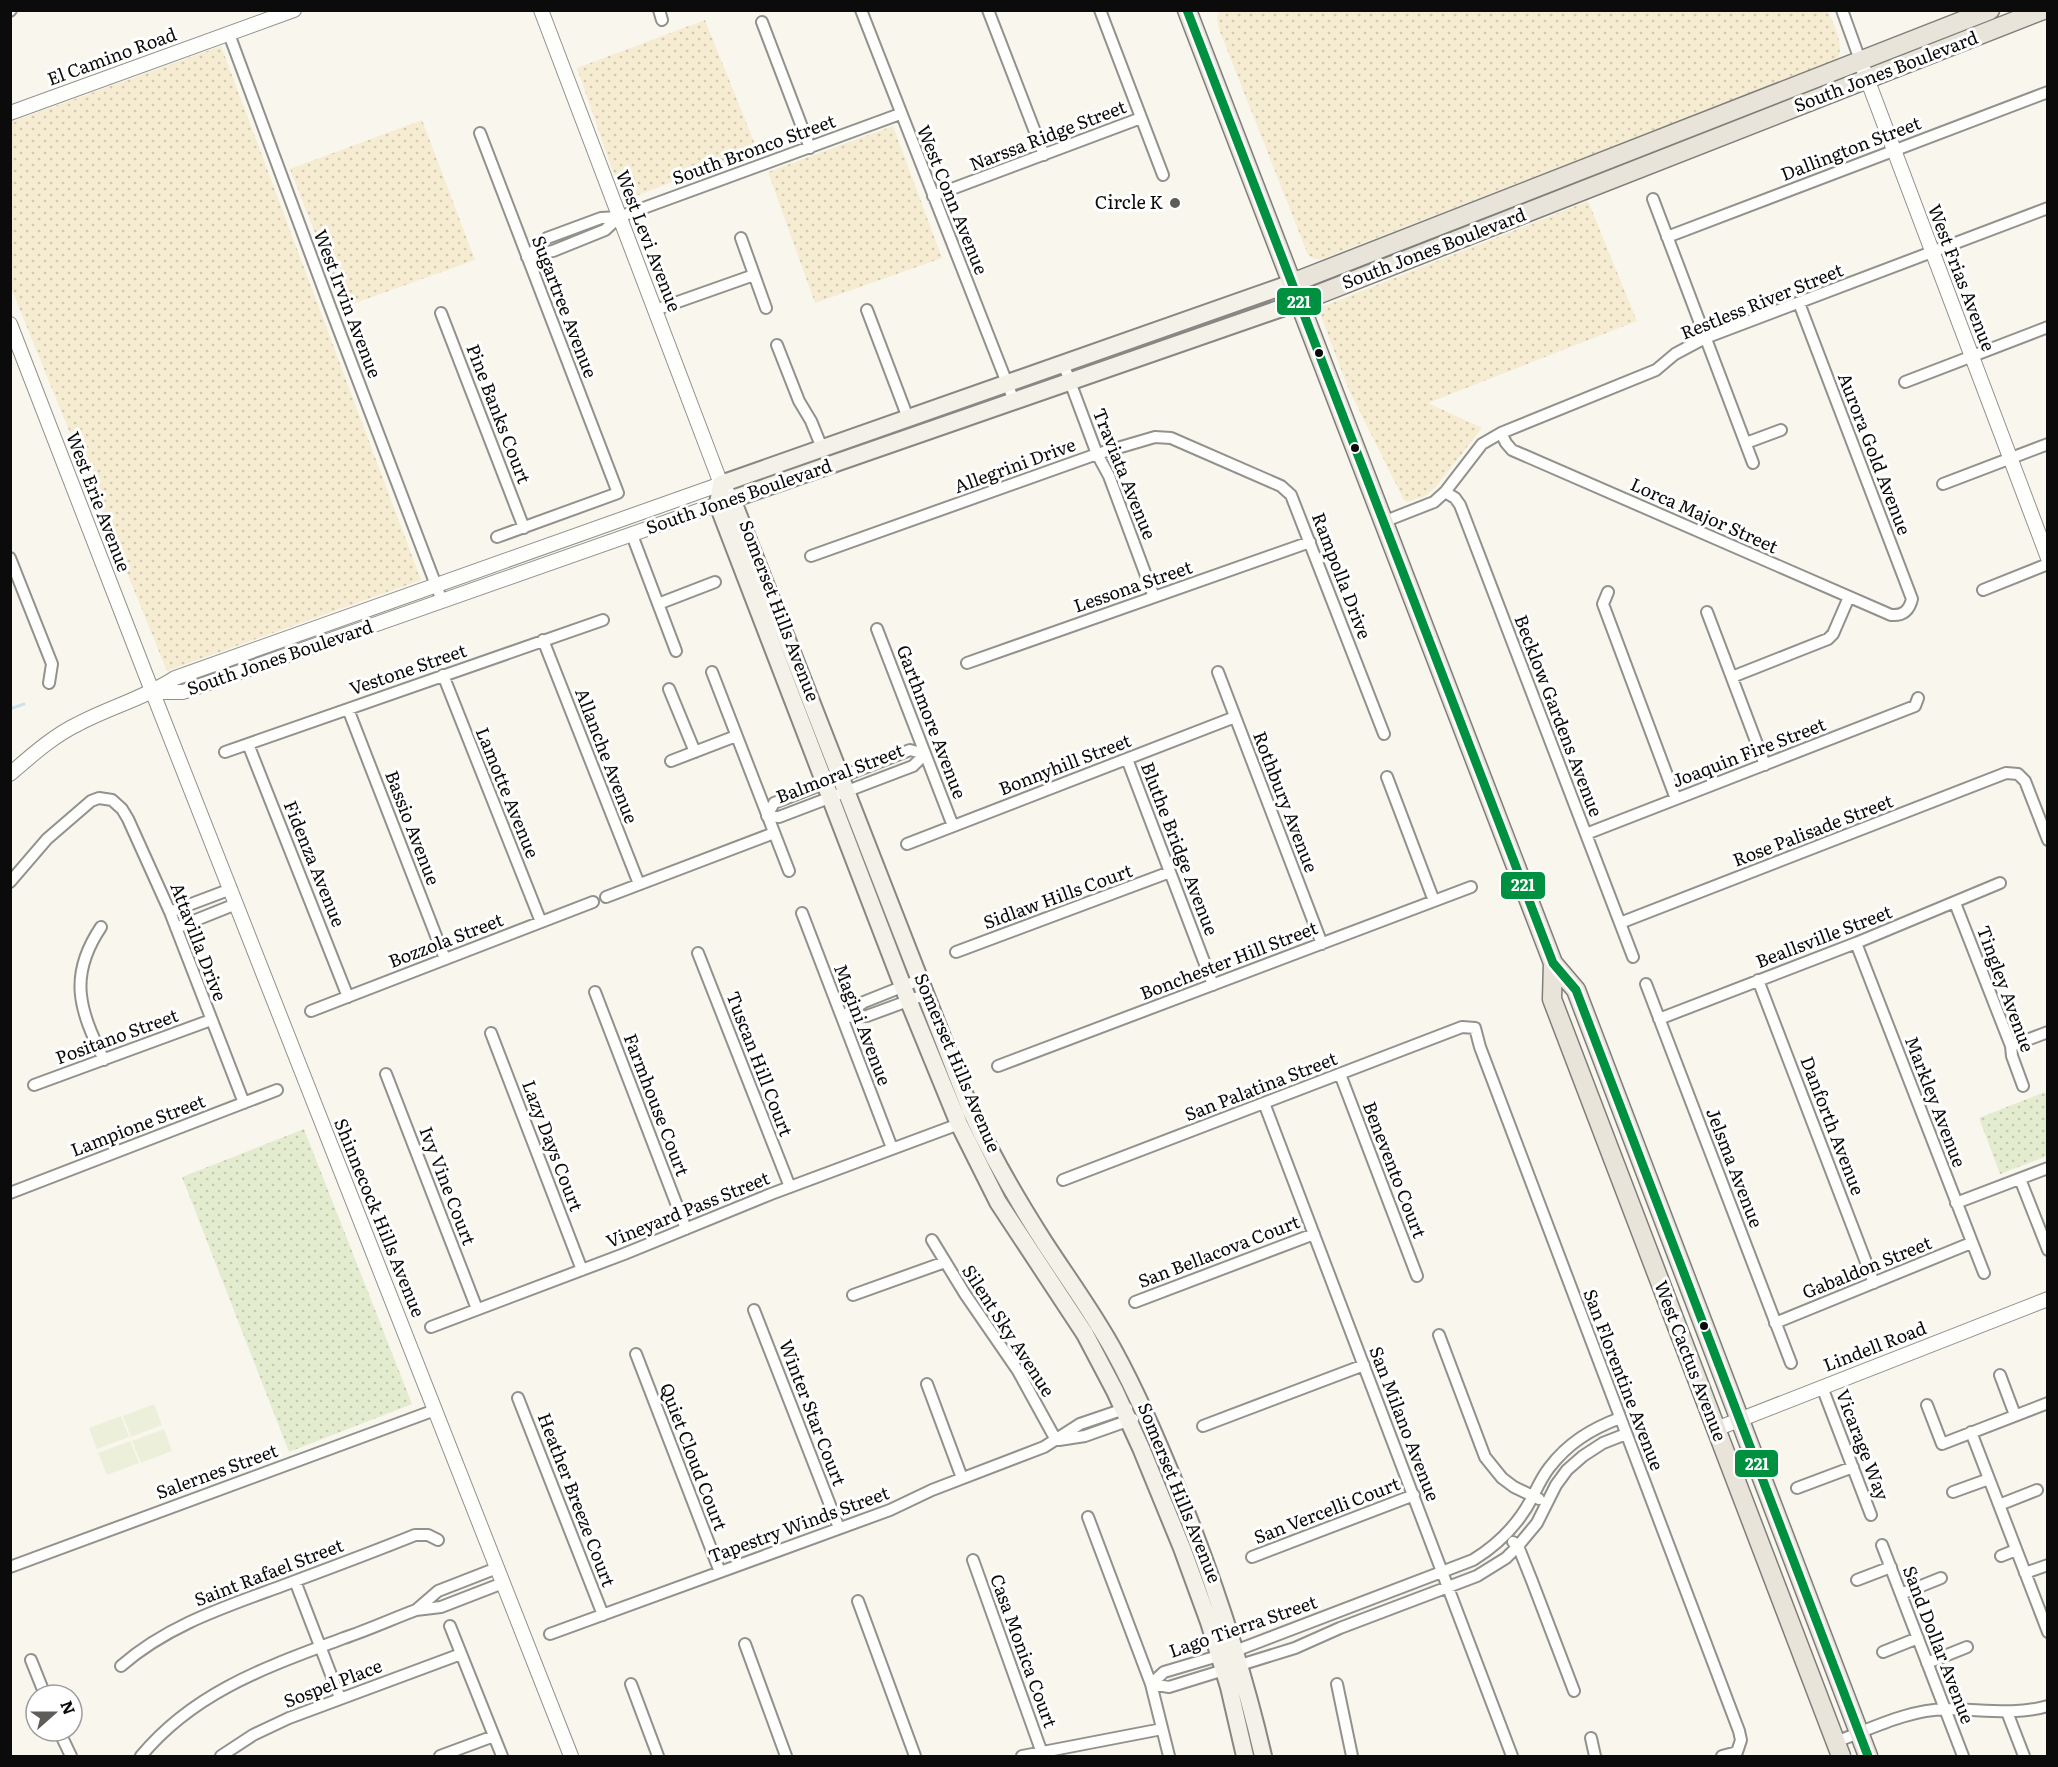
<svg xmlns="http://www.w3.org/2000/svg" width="2058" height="1767" font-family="Literata,serif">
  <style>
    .sand { fill: url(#sand-dots) }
    .park { fill: url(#park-dots) }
    .pitch { fill: #ecf0da }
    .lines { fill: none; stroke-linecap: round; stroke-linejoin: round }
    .stream { stroke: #c9e4ef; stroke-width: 3 }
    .minor-casing { stroke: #92918d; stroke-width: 14 }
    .tertiary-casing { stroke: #92918d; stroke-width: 16 }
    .secondary-casing { stroke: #898784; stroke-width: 20 }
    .primary-casing { stroke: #7f7e7a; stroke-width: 21 }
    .minor { stroke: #fefefc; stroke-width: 10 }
    .tertiary { stroke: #fefefc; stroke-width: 14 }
    .secondary { stroke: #f3f1e8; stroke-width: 16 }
    .primary { stroke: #e9e4d9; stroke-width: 18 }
    .bus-1-casing { stroke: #fff; stroke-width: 14 }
    .bus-1 { stroke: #009140; stroke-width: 9 }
    .poi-dot { fill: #5e5d5a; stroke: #fff; stroke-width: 2 }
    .bus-dot { fill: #0b0b0b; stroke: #fff; stroke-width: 2 }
    .labels { text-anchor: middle; stroke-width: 6; stroke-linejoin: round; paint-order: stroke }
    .street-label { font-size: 18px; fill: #0b0b0b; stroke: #fff }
    .poi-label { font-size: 18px; fill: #0b0b0b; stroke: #fff; text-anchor: end }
    .line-badge { stroke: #fff; stroke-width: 2 }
    .badge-label { font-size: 16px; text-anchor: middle; font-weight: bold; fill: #fff }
  </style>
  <defs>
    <pattern id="sand-dots" width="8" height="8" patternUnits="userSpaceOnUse" patternTransform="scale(1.5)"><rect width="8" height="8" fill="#f6ecd2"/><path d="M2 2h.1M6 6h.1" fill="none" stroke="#d2c9b3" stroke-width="1.8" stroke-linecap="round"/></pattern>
    <pattern id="park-dots" width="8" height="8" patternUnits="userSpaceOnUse" patternTransform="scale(1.5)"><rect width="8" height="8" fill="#e4ecd0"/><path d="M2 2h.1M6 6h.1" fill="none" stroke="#c2c9b1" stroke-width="1.8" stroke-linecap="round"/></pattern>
  </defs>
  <rect width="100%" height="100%" fill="#f9f6ee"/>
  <path class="sand" d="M1220,10L1828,11C1834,26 1844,42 1838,59L1322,259H1314L1308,255L1219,29L1217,17Z
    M705,20L757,149L623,201L577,68Z
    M221,46L421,580L167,671L11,288V122Z
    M422,120L475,260L344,307L290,169Z
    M893,126L942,258L815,303L768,172Z
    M1588,201L1637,321L1428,403L1482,428L1434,489L1425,496L1407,502L1404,500L1348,388L1321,316V309L1324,306Z"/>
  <path class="park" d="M2045,1092L2048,1098L2047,1156L2000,1174L1979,1118Z
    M304,1129L412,1404L289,1452L182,1177Z"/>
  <path class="pitch" d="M154,1404L162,1425L131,1437L123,1416Z
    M121,1416L129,1437L97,1449L89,1428Z
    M164,1429L172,1451L141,1463L132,1441Z
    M130,1441L139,1463L107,1475L98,1453Z"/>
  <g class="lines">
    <path class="stream" d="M10,709L24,704"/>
    <g class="minor-casing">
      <path id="minor" d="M659,10L662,20
        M861,10L1014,401
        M988,10L1044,155
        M1100,10L1163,175
        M1842,10L1860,60
        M10,11L11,10
        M762,22L810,148
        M229,34L329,304L442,601
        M480,133L618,493L497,537
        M933,196L1141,118
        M1653,199L1753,463
        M1667,237L2048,92
        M741,238L766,308
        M527,256L553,251L605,230L619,217
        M527,257L547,238L601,218L619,217L900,114
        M655,310L754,275
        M867,310L908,418
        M441,313L524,528
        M777,345L799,401L811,421L822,448
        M1063,363L1097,454L1109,476L1154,597
        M1905,382L2048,327
        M1501,433L1506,443L1512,450L1891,615C1903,616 1909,611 1912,599L1799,303
        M1746,443L1781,430
        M1943,484L2048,444
        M1445,492L1455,498L1460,505L1633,957
        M1383,522L1434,502L1445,492L1482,444L1501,433L1656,370L1675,354L1705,338L2048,208
        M632,535L676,651
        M811,556L1097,454L1155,437L1171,438L1281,486L1291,495L1384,734
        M10,558L52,664L49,683
        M1983,590L2048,564
        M1608,592L1603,604L1676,799
        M658,604L715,582
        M1707,612L1765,765
        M877,629L953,826
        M543,640L639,884
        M967,663L1310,542
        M712,672L789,871
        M1218,672L1322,944
        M443,675L541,922
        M1732,677L1828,639L1833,634L1849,597
        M669,689L695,752
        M348,709L445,959
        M248,744L348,997
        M910,750L925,754L913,766L779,817L767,816L774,803Z
        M225,752L603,620
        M1127,759L1213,985
        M671,761L736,736
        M1387,777L1434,901
        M1586,834L1915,706L1918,698
        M907,844L1235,717
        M10,882L47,839L91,801L99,798L112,800L122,809L128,819L170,912L244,1103
        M606,897L774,833
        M1955,903L2011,1046L2012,1056L2023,1086
        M170,912L231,889
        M802,913L892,1148
        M1620,923L2006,773L2018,774L2025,781L2048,840
        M101,927C68,976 79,1009 104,1060
        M176,928L236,904
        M1856,943L1984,1273
        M956,952L1170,872
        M698,953L790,1187
        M1758,980L1874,1283
        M1646,984L1791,1363
        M595,992L686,1229
        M311,1011L593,902
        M842,1017L867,1016L924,995
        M842,1017L864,1002L919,980
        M1659,1019L1856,943L2000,883
        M491,1033L582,1270
        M2011,1046L2048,1032
        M998,1066L1471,887
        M386,1074L477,1309
        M1340,1074L1417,1276
        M34,1085L211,1020
        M1264,1103L1512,1756
        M2020,1179L2048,1250
        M1063,1180L1462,1027L1475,1028L1480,1047L1739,1731L1741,1740L1737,1752L1722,1756
        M10,1193L277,1090
        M1956,1203L2048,1168
        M932,1240L965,1294L1018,1371L1056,1440
        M853,1295L945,1262
        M1135,1302L1314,1234
        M754,1310L839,1528
        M1775,1323L1971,1243
        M431,1327L624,1254L771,1194L959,1124
        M1439,1335L1485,1457L1502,1478L1514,1487L1539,1499
        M636,1354L720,1572
        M2000,1375L2015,1415
        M927,1384L962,1478
        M1822,1387L1871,1515
        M518,1398L603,1615
        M1927,1405L1942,1444L2048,1403
        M1203,1426L1364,1365
        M1971,1432L2048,1632
        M1059,1440L1085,1436L1133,1419
        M1797,1488L1853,1467
        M1953,1492L1989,1479
        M1999,1505L2037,1490
        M1088,1517L1151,1684L1169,1756
        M1513,1542L1518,1546L1532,1581L1574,1691
        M1882,1545L1963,1756
        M2001,1556L2016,1550
        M1252,1557L1414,1495
        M973,1560L1042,1753
        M10,1567L435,1410
        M2025,1573L2048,1565
        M1857,1580L1891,1567
        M295,1581L340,1698
        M1901,1594L1941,1578
        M858,1601L915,1756
        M416,1610L438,1591L497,1568
        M450,1626L502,1756
        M550,1634L890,1510L932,1490L1044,1447L1080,1424L1127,1408
        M745,1644L786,1756
        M1883,1652L1918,1638
        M31,1660L45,1695
        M1927,1663L1967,1647
        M121,1666C169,1624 228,1606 287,1584C330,1568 373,1552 415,1535H428L438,1540
        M631,1684L658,1756
        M1151,1684L1169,1687L1295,1648L1340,1628L1477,1576L1506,1558L1518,1546L1537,1523L1556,1485L1567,1470L1583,1456L1603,1443L1626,1434
        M1151,1684L1164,1672L1235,1651L1473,1560C1499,1544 1519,1524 1533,1496C1538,1486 1542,1477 1549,1468C1568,1443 1591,1429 1620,1418
        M1337,1684L1352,1756
        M2007,1712L2024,1756
        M59,1731L71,1756
        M1591,1738L1595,1756
        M1835,1742C1871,1729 1907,1710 1946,1709C1981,1709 2013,1716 2048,1706
        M141,1756C195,1691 267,1667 344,1638C368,1630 392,1619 416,1610L441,1607L503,1583
        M221,1756L253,1735L289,1718L461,1654
        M440,1756L494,1736
        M1022,1756L1162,1729"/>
    </g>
    <g class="tertiary-casing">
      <path id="tertiary" d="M1860,60L2048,558
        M10,113L294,10
        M10,324L147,678L571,1756
        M153,692H183L732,499L721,484L541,10
        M10,774C31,756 53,736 78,724C110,707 145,698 175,678L721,484
        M1716,1429L2048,1299"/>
    </g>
    <g class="secondary-casing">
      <path id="secondary" d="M1245,1756L1229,1687L1209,1622L1182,1548L1141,1448L1115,1391L1085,1334L998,1202L959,1124L907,997L718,505L721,484L1292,283
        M1263,1756C1242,1665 1212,1576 1177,1489C1158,1442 1139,1397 1115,1353C1094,1314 1068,1279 1044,1242C1017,1200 992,1157 971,1111L732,499L1299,302"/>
    </g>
    <g class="primary-casing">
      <path id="primary" d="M1187,10L1553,963L1576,990L1868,1756
        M1292,283L1990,10
        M1299,302L2043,10
        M1553,963L1552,999L1841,1756"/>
    </g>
    <use href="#minor" class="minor"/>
    <use href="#tertiary" class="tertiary"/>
    <use href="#secondary" class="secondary"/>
    <use href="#primary" class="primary"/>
    <g class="bus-1-casing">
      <path id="bus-1" d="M1187,10L1553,963L1576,990L1868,1756"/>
    </g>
    <use href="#bus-1" class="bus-1"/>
  </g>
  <circle class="poi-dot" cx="1175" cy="203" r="6"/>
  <g class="bus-dot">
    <circle cx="1319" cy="353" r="5"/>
    <circle cx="1355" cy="448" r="5"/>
    <circle cx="1704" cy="1326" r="5"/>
  </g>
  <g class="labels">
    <g class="street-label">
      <text transform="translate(112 57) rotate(-20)" y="6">El Camino Road</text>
      <text transform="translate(1886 72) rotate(-21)" y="6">South Jones Boulevard</text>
      <text transform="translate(1048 136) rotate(-21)" y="6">Narssa Ridge Street</text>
      <text transform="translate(1851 149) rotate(-21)" y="6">Dallington Street</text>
      <text transform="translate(754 150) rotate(-20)" y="6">South Bronco Street</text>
      <text transform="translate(952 200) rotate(68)" y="6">West Conn Avenue</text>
      <text transform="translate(648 241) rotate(69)" y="6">West Levi Avenue</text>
      <text transform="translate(1434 249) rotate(-21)" y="6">South Jones Boulevard</text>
      <text transform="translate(1961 278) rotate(69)" y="6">West Frias Avenue</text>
      <text transform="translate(1762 302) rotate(-22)" y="6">Restless River Street</text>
      <text transform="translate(347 304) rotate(69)" y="6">West Irvin Avenue</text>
      <text transform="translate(564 307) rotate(69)" y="6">Sugartree Avenue</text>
      <text transform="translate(498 414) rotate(69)" y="6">Pine Banks Court</text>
      <text transform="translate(1874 454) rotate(69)" y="6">Aurora Gold Avenue</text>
      <text transform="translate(1015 466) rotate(-20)" y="6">Allegrini Drive</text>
      <text transform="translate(1124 474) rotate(68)" y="6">Traviata Avenue</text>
      <text transform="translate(739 497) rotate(-19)" y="6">South Jones Boulevard</text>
      <text transform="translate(98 502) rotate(69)" y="6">West Erie Avenue</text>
      <text transform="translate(1704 516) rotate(24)" y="6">Lorca Major Street</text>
      <text transform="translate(1341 576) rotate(69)" y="6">Rampolla Drive</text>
      <text transform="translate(1133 587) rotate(-19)" y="6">Lessona Street</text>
      <text transform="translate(779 611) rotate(69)" y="6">Somerset Hills Avenue</text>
      <text transform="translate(280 658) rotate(-19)" y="6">South Jones Boulevard</text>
      <text transform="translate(408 670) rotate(-19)" y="6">Vestone Street</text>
      <text transform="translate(1558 716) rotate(69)" y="6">Becklow Gardens Avenue</text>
      <text transform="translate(931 722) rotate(69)" y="6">Garthmore Avenue</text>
      <text transform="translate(1749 753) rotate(-21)" y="6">Joaquin Fire Street</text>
      <text transform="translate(606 756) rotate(69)" y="6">Allanche Avenue</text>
      <text transform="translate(1065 765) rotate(-21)" y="6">Bonnyhill Street</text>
      <text transform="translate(840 774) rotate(-21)" y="6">Balmoral Street</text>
      <text transform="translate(507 793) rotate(68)" y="6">Lamotte Avenue</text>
      <text transform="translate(1285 802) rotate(69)" y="6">Rothbury Avenue</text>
      <text transform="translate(412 828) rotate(69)" y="6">Bassio Avenue</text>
      <text transform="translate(1813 831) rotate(-21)" y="6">Rose Palisade Street</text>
      <text transform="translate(1179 849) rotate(69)" y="6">Bluthe Bridge Avenue</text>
      <text transform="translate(314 864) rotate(68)" y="6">Fidenza Avenue</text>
      <text transform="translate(1058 897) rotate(-20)" y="6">Sidlaw Hills Court</text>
      <text transform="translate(1824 937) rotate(-21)" y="6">Beallsville Street</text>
      <text transform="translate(446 941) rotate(-21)" y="6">Bozzola Street</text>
      <text transform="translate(198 942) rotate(69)" y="6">Attavilla Drive</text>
      <text transform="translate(1229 961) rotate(-21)" y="6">Bonchester Hill Street</text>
      <text transform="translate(2005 989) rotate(70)" y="6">Tingley Avenue</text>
      <text transform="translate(862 1025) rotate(69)" y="6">Magini Avenue</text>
      <text transform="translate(117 1037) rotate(-20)" y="6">Positano Street</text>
      <text transform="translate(957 1063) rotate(67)" y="6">Somerset Hills Avenue</text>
      <text transform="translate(759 1064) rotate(69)" y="6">Tuscan Hill Court</text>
      <text transform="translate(1261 1087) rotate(-21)" y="6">San Palatina Street</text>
      <text transform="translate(1935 1102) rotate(69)" y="6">Markley Avenue</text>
      <text transform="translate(656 1105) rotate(69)" y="6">Farmhouse Court</text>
      <text transform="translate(138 1126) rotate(-21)" y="6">Lampione Street</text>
      <text transform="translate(1832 1126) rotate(69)" y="6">Danforth Avenue</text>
      <text transform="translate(552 1146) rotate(69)" y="6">Lazy Days Court</text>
      <text transform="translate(1734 1168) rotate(69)" y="6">Jelsma Avenue</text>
      <text transform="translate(1394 1170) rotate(69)" y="6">Benevento Court</text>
      <text transform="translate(447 1186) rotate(69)" y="6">Ivy Vine Court</text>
      <text transform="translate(688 1210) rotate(-22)" y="6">Vineyard Pass Street</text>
      <text transform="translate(379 1218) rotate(68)" y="6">Shinnecock Hills Avenue</text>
      <text transform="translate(1219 1252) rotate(-21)" y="6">San Bellacova Court</text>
      <text transform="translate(1867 1268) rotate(-22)" y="6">Gabaldon Street</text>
      <text transform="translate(1008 1331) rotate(57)" y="6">Silent Sky Avenue</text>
      <text transform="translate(1875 1347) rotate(-21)" y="6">Lindell Road</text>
      <text transform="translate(1690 1361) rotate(69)" y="6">West Cactus Avenue</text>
      <text transform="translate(1623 1380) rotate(69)" y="6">San Florentine Avenue</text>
      <text transform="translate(812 1413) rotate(69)" y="6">Winter Star Court</text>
      <text transform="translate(1404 1424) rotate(69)" y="6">San Milano Avenue</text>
      <text transform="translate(1862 1445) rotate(69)" y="6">Vicarage Way</text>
      <text transform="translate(693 1457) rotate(69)" y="6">Quiet Cloud Court</text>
      <text transform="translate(217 1472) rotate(-20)" y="6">Salernes Street</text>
      <text transform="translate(1179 1493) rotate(68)" y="6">Somerset Hills Avenue</text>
      <text transform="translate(576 1500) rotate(69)" y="6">Heather Breeze Court</text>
      <text transform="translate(1327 1511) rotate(-21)" y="6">San Vercelli Court</text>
      <text transform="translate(799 1525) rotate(-20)" y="6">Tapestry Winds Street</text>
      <text transform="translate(269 1573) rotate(-21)" y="6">Saint Rafael Street</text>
      <text transform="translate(1243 1627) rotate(-19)" y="6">Lago Tierra Street</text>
      <text transform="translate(1938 1645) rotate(69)" y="6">Sand Dollar Avenue</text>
      <text transform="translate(1023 1651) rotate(70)" y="6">Casa Monica Court</text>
      <text transform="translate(333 1684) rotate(-21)" y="6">Sospel Place</text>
    </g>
    <g class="poi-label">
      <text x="1163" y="209">Circle K</text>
    </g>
  </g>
  <g class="line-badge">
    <rect x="1276" y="287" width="46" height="29" rx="6" fill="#009140"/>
    <rect x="1500" y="871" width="46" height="29" rx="6" fill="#009140"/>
    <rect x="1734" y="1449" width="45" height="29" rx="6" fill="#009140"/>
  </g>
  <g class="badge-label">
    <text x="1299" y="308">221</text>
    <text x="1523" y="891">221</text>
    <text x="1757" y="1470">221</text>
  </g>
  <rect width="2058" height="1767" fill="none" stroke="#0b0b0b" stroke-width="24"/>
  <g transform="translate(54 1713) rotate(69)"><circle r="28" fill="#ffffff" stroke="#9d9d9d" stroke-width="1.5"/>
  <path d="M0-4.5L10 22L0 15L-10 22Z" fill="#5e5d5a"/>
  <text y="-9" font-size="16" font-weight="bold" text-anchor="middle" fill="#0b0b0b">N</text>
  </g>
</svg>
